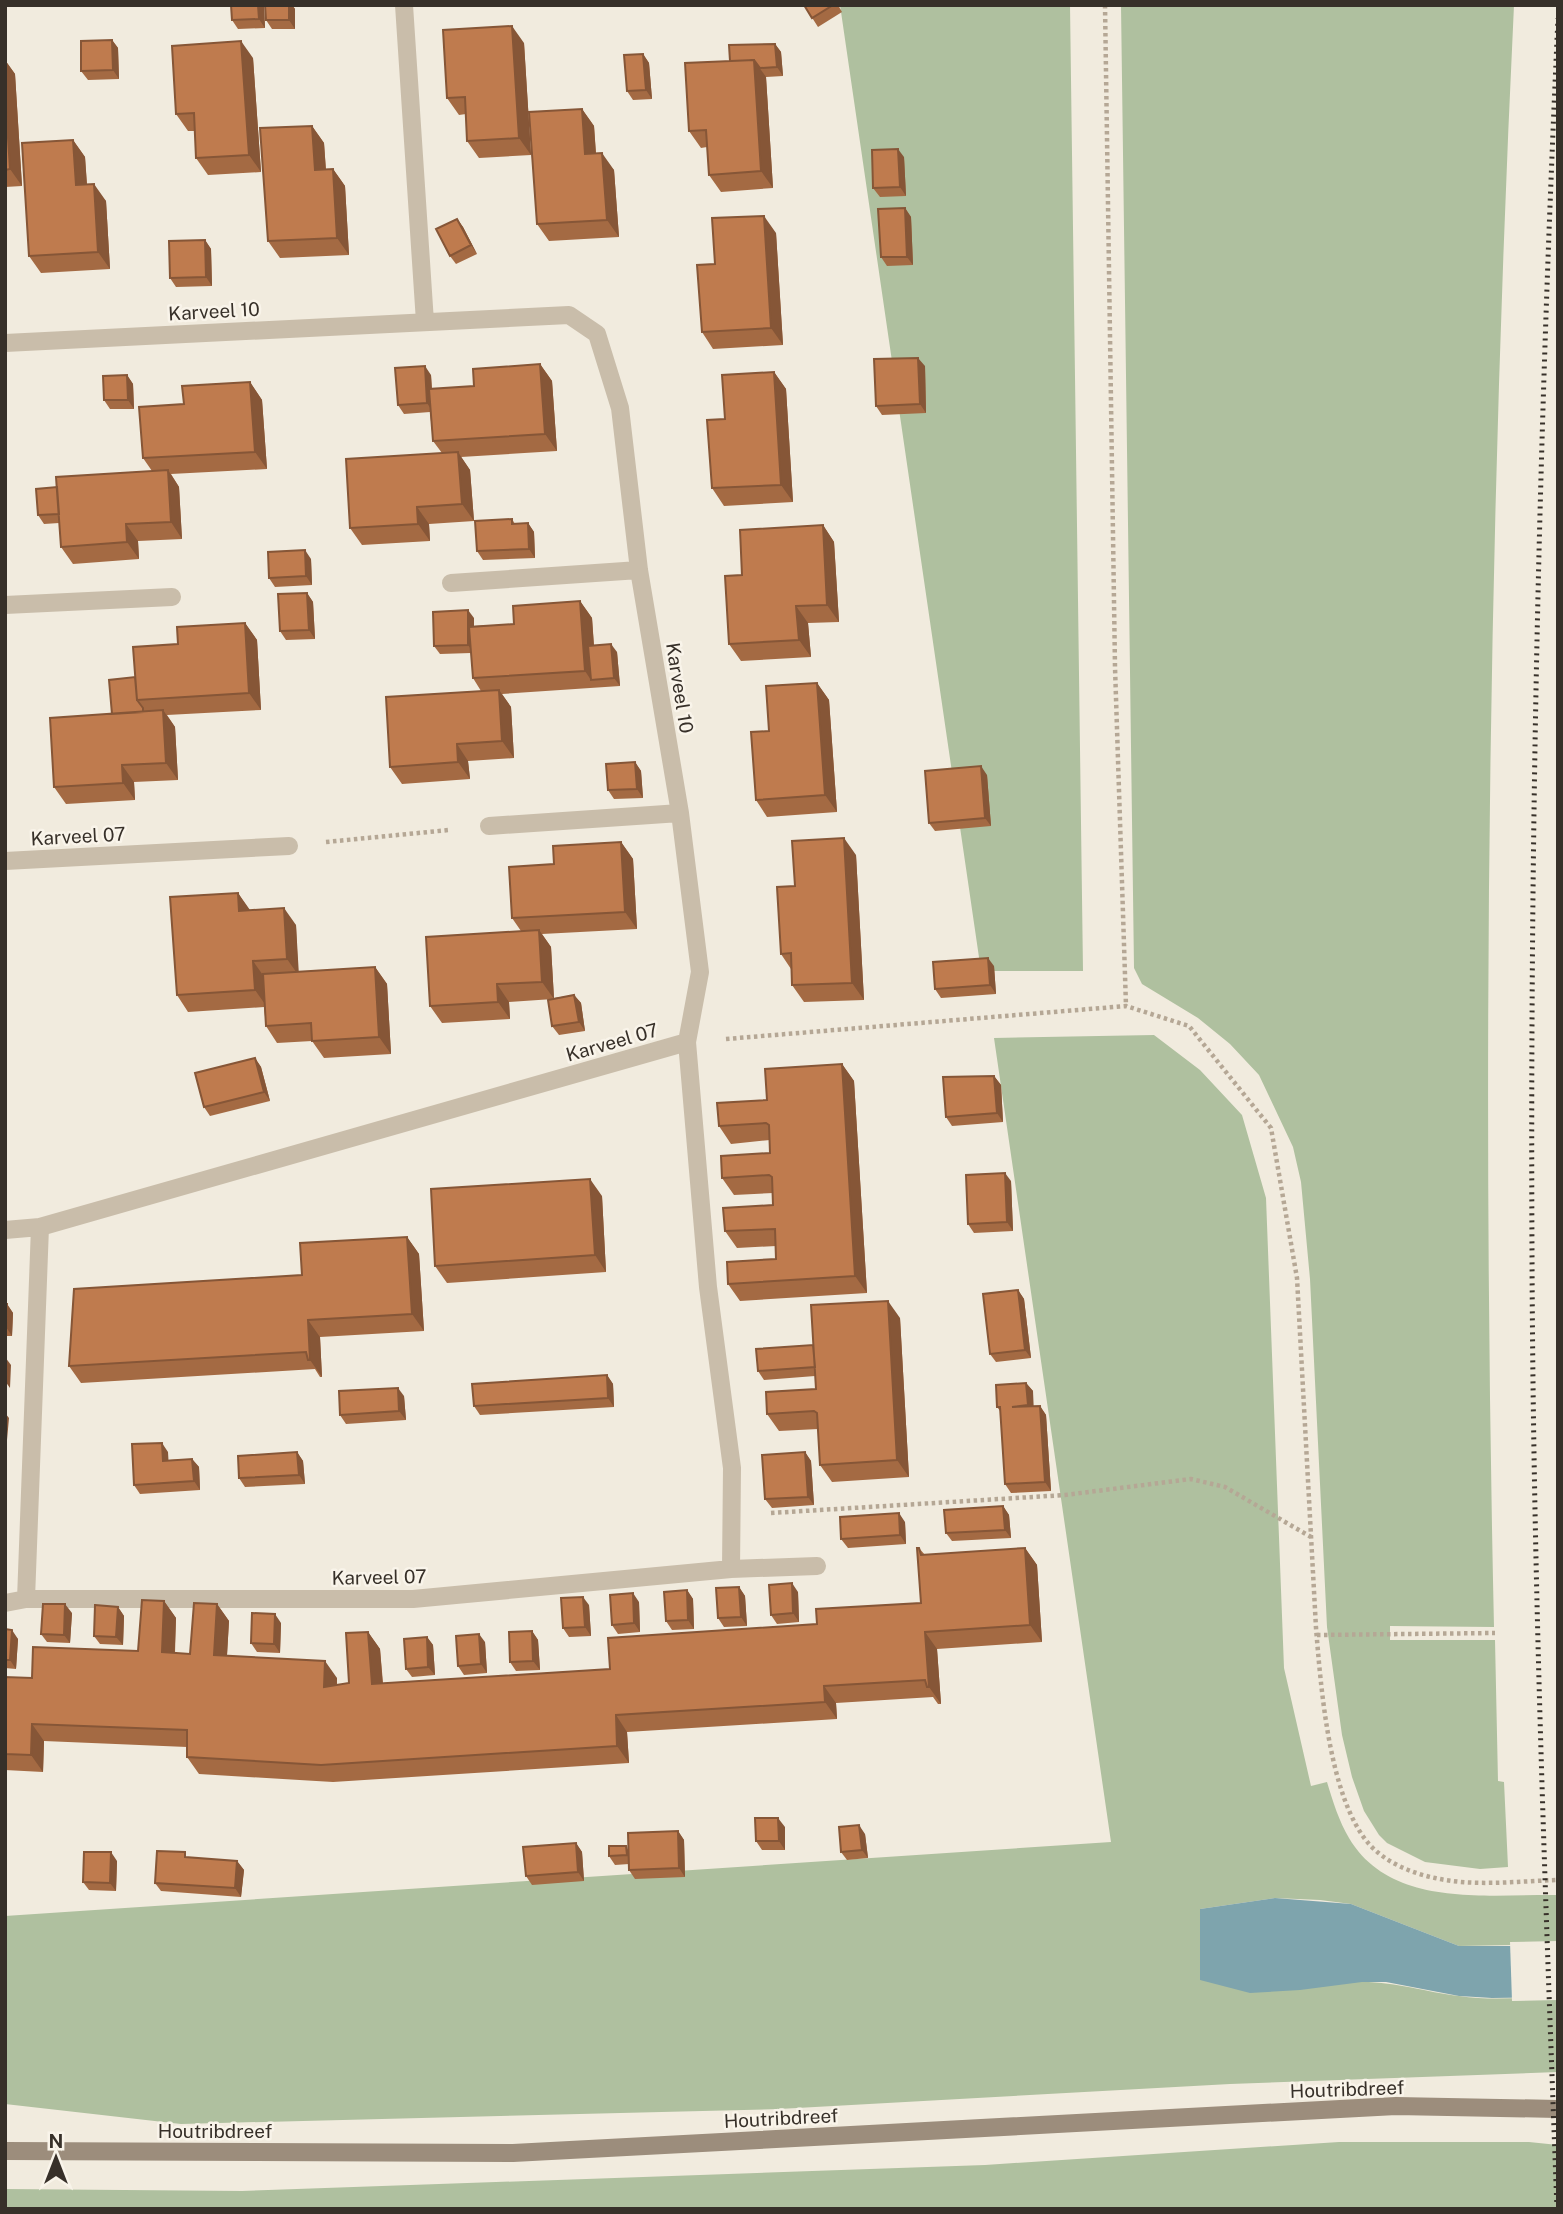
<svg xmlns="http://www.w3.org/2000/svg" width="1563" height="2214" font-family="'Public Sans',sans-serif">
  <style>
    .green { fill: #afc09f }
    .water { fill: #7ea4ad }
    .pier { fill: #f1ebde }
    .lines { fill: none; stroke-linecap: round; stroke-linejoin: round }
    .path { stroke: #b5a795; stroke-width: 4.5; stroke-dasharray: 3.5 3.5; stroke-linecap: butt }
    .street { stroke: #c9bdaa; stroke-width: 18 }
    .secondary { stroke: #9c8d7c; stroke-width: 18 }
    .rail { stroke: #373029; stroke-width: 5; stroke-dasharray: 2 5; stroke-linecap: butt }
    .wall { fill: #a46a43 }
    .shaded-wall { fill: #865637 }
    .building { fill: #bf7b4e; stroke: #865637; stroke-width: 2 }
    .labels { text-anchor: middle; stroke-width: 5; stroke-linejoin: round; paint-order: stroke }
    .street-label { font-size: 19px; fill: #373029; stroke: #f9f4ea }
  </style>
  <rect width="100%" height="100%" fill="#f1ebde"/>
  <path class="green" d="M840,5H1070L1083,971H981Z
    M1121,5H1514C1488,545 1482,1086 1494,1627L1390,1626V1640H1495L1498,1781L1504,1782L1508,1867L1480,1869L1425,1862L1387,1843L1379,1835L1364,1811L1352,1777L1342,1735L1327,1627L1310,1279L1301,1182L1293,1147L1259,1075L1230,1044L1198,1018L1142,984L1134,968Z
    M1154,1035L1200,1070L1242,1115L1266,1198L1284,1668L1311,1786L1327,1782C1333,1802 1339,1821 1349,1838C1391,1909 1488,1894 1558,1895V1944L1459,1946L1351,1904L1320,1900L1275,1898L1200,1909L1362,1982C1398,1982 1425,1992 1459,1996C1492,2001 1525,1997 1558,1997V2072L1230,2084L779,2109L181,2124L5,2104V1916L1111,1842L994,1038Z
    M1339,2142H1529L1558,2145V2209H5V2189L242,2191L985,2165Z"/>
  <path class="water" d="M1275,1898L1351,1904L1459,1946H1514L1558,1997L1492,1998L1459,1996L1386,1982H1362L1300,1990L1250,1993L1200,1980V1909Z"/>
  <path class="pier" d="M1558,1941V2000L1512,2001L1510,1942Z"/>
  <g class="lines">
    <path class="path" d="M1105,5L1115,667L1126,1006
      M326,842L449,830
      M726,1039L1126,1006L1189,1026L1271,1128L1297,1278L1316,1628C1321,1688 1329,1798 1369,1844C1385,1862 1411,1873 1435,1878C1474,1887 1518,1881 1558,1880
      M771,1513L1065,1495L1191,1479L1225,1487L1311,1537
      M1317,1635L1495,1633"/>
    <path class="street" d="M404,5L425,322
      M5,343L569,315L597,334L620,408L639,570L680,813L700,972L687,1042
      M451,583L639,570
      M5,605L172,597
      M489,826L680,813
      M5,861L289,846
      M5,1230L40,1227L687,1042L708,1287L732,1468L731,1569
      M26,1599L40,1227
      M5,1603L26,1599H413L731,1569L817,1566"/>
    <path class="secondary" d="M5,2151L513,2153L1396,2106L1558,2109"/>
    <path class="rail" d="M1557,2209C1545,1890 1533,1570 1532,1251C1530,840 1539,429 1558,18"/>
  </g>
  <path class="wall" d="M264,5L265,28L238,29L232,20Z
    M265,5H292L295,9V29H272L266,20Z
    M804,5H838L842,12L818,27Z
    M112,40L118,48L119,79L88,80L81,71Z
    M524,43L531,155L479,158L467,141L466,114L459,115L447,98Z
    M775,44L781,52L783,76L766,77L773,188L721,192L709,175L707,147L701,148L689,131L730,61Z
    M643,54L649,63L652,99L633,100L627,91Z
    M253,58L261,172L208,175L196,158L195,131H188L176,114Z
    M5,60L15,74L22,186L5,187Z
    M582,109L594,126L596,153L614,170L619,237L549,241L537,224Z
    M312,126L324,143L326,170L333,169L345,186L349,255L280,258L268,241Z
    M73,140L85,157L87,184L106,201L110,269L41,273L29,256Z
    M904,157L906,196L880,197L873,188Z
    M905,208L911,217L913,265L887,266L881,257Z
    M457,219L463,227L477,254L456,264L450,256Z
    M776,233L783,345L713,349L702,332L715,264Z
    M205,240L211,249L212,286L176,287L170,278Z
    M540,364L552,381L557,451L461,457L470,470L474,521L429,524L430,541L362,545L350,528L442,453L433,441L430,412L404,414L398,405L431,375L432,389L474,386Z
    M925,366L926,413L882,415L876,406Z
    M774,372L786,389L793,502L724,506L712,488Z
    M127,375L133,384L134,409H110L104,400Z
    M250,382L262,400L267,469L171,474L179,487L182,539L138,541L139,559L73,564L61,547L59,523L44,524L38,515L57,487L152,471L143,458L184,404Z
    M512,519L515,524L528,523L534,532L535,558L483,560L477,551Z
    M823,525L834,542L839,622L808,623L811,657L741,661L729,644L742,575Z
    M311,559L312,585L275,587L269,578Z
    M307,593L313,602L315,639L286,640L280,631Z
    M580,601L592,618L594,645L617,652L620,686L502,694L511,707L514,758L468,761L470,779L402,784L390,767L481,691L473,678L471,653L440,654L434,646L474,618V626L514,624Z
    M245,623L257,640L261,710L167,715L175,727L178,780L134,782L135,800L66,804L54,787L112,714L135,677L178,644Z
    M817,683L829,700L837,812L767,817L756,800L769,731Z
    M635,762L641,771L643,798L614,799L608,790Z
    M987,775L991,826L935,831L929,823Z
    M621,842L633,859L637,929L542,934L551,947L554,998L574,995L581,1003L585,1031L559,1035L552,1026L553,999L509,1002L510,1019L442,1023L430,1006L521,931L512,918L554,864Z
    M856,855L864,1000L804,1002L792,985L791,969L781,954L795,886Z
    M238,893L249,910L296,925L298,972L375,967L387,984L391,1054L324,1058L312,1041L277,1043L266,1026L264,1007L188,1012L177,995Z
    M994,966L996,994L941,998L935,989Z
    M255,1058L261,1067L270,1101L210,1116L204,1107Z
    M842,1064L854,1081L867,1293L740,1301L728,1284L776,1259V1246L737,1248L725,1231L773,1205V1193L734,1195L722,1178L770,1153V1140L731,1144L719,1126L767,1100Z
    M994,1076L1001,1085L1003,1122L952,1126L946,1117Z
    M1011,1181L1013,1231L974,1233L968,1224Z
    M602,1196L606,1272L447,1283L435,1266Z
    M407,1237L419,1254L424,1331L320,1337L322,1377H320L315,1369L81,1383L69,1366L302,1275Z
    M1018,1290L1024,1299L1031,1358L996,1362L990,1354Z
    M5,1304H7L13,1313L12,1336H5Z
    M900,1318L909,1477L832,1482L820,1465L818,1429L779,1431L767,1414L816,1389L815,1376L764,1380L758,1371L813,1345Z
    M607,1375L613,1384L614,1407L480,1415L474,1406Z
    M1026,1383L1033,1391V1406H1040L1046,1415L1051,1491L1011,1493L1005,1484L1001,1412L997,1407Z
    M404,1396L406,1420L346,1424L340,1415Z
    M168,1452V1460L192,1459L199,1467L200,1490L140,1494L134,1485Z
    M297,1452L303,1461L305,1484L245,1487L239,1478Z
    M805,1452L811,1461L814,1505L772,1508L765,1499Z
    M1003,1506L1009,1515L1011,1538L952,1541L946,1533Z
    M905,1522L906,1544L848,1548L841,1539Z
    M919,1548L925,1555L1025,1548L1037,1565L1042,1642L937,1649L941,1704H938L933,1697L836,1703L837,1719L627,1732L629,1763L333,1782L199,1774L187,1757V1747L44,1741L43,1772L5,1770V1677L32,1678L138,1651L164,1601L176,1618L175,1653L190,1654L217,1604L229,1621L227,1655L337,1678V1685L349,1683L368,1632L380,1649L383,1683L610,1669L921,1603Z
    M739,1587L745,1596L747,1626L724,1627L718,1618Z
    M687,1590L693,1599L694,1629L672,1630L666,1621Z
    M798,1592L799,1622L777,1624L771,1615Z
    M639,1602L640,1632L618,1634L612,1625Z
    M589,1605L591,1636L569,1637L563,1628Z
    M118,1607L124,1616L123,1645L100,1644L94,1636Z
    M72,1613L70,1643L47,1642L41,1634Z
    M281,1623L280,1653L257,1652L251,1643Z
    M5,1629L18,1639L16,1669L5,1668Z
    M532,1631L538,1640L540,1670L516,1671L510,1662Z
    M427,1637L433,1645L435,1675L412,1677L406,1669Z
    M485,1642L487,1673L464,1675L458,1666Z
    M785,1827V1850H762L756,1841Z
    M678,1831L684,1840L685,1877L635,1879L629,1870V1864L615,1865L609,1856Z
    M865,1834L868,1858L847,1860L841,1852Z
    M576,1843L582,1852L584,1881L532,1885L526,1876Z
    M117,1861L116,1891L89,1890L83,1882Z
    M237,1861L244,1870L241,1897L161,1891L155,1883Z"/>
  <path class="shaded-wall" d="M258,5H264L265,28L259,19Z
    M289,5H292L295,9V29L289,20Z
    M512,26L524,43L531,155L519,138Z
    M112,40L118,48L119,79L113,70Z
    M241,41L253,58L261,172L249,155Z
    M775,44L781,52L783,76L777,67Z
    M643,54L649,63L652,99L646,90Z
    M5,60L15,74L22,186L10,169L5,91Z
    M754,60L766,77L773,188L761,171Z
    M582,109L594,126L597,171L585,154Z
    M312,126L324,143L327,187L315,170Z
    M73,140L85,157L88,202L76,185Z
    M898,149L904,157L906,196L900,187Z
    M602,153L614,170L619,237L607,220Z
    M333,169L345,186L349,255L337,238Z
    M94,184L106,201L110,269L98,252Z
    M905,208L911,217L913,265L907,257Z
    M764,216L776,233L783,345L771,328Z
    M457,219L463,227L477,254L471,245Z
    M205,240L211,249L212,286L206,277Z
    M918,358L925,366L926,413L920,404Z
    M540,364L552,381L557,451L545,434Z
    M425,366L431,375L433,412L427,403Z
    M774,372L786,389L793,502L781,485Z
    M127,375L133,384L134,409L128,400Z
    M250,382L262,400L267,469L255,452Z
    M458,452L470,470L474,521L462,504Z
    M168,470L179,487L182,539L171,522Z
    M417,507L429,524L430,541L418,524Z
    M528,523L534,532L535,558L529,549Z
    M126,524L138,541L139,559L127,542Z
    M823,525L834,542L839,622L827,605Z
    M305,550L311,559L312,585L306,576Z
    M307,593L313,602L315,639L309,630Z
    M580,601L592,618L596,679L591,680L585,671Z
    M796,606L808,623L811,657L799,640Z
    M468,610L474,618V653L468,645Z
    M245,623L257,640L261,710L249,693Z
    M611,644L617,652L620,686L614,678Z
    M817,683L829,700L837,812L825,795Z
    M499,690L511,707L514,758L502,741Z
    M163,710L175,727L178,780L166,763Z
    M457,744L468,761L470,779L458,762Z
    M635,762L641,771L643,798L637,789Z
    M122,765L134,782L135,800L123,783Z
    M981,766L987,775L991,826L985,818Z
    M844,838L856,855L864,1000L852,983Z
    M621,842L633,859L637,929L625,912Z
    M238,893L250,910L239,911Z
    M284,908L296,925L299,976L287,959Z
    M539,930L551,947L554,999L542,982Z
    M988,958L994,966L996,994L990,985Z
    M253,961L265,978L267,1007L255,990Z
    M375,967L387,984L391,1054L379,1037Z
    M497,984L509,1002L510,1019L498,1002Z
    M574,995L581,1003L585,1031L579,1022Z
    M255,1058L261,1067L270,1101L264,1092Z
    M842,1064L854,1081L867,1293L855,1276Z
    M994,1076L1001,1085L1003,1122L997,1113Z
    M1005,1173L1011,1181L1013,1231L1007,1222Z
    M590,1179L602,1196L606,1272L595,1255Z
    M407,1237L419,1254L424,1331L412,1314Z
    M1018,1290L1024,1299L1031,1358L1025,1350Z
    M888,1301L900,1318L909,1477L897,1460Z
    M7,1304L13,1313L12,1336L6,1327Z
    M308,1320L320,1337L322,1377L310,1360Z
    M5,1357L11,1365L10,1388L5,1381Z
    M607,1375L613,1384L614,1407L608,1398Z
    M1026,1383L1033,1391L1034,1414L1028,1405Z
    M398,1388L404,1396L406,1420L399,1411Z
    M1040,1406L1046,1415L1051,1491L1045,1482Z
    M5,1413L9,1418L7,1440L5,1437Z
    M162,1443L168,1452L169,1469L163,1461Z
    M297,1452L303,1461L305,1484L299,1475Z
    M805,1452L811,1461L814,1505L808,1497Z
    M192,1459L199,1467L200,1490L194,1481Z
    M1003,1506L1009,1515L1011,1538L1005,1530Z
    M899,1513L905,1522L906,1544L900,1535Z
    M1025,1548L1037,1565L1042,1642L1030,1625Z
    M792,1583L798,1592L799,1622L793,1613Z
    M739,1587L745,1596L747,1626L741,1617Z
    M687,1590L693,1599L694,1629L688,1620Z
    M633,1593L639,1602L640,1632L634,1623Z
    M583,1597L589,1605L591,1636L585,1627Z
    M164,1601L176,1618L174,1669L162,1652Z
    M65,1604L72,1613L70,1643L64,1635Z
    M217,1604L229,1621L226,1672L214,1655Z
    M118,1607L124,1616L123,1645L116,1637Z
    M275,1614L281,1623L280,1653L274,1644Z
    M12,1630L18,1639L16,1669L10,1660Z
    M532,1631L538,1640L540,1670L533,1661Z
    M368,1632L380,1649L384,1701L372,1684Z
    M925,1632L937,1649L941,1704L929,1687Z
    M479,1634L485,1642L487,1673L481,1664Z
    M427,1637L433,1645L435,1675L428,1667Z
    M325,1661L337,1678L336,1704L324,1687Z
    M824,1686L836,1703L837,1719L825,1702Z
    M616,1715L627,1732L629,1763L617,1746Z
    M32,1724L44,1741L43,1772L31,1755Z
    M778,1818L785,1827V1850L779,1841Z
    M859,1825L865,1834L868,1858L862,1850Z
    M678,1831L684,1840L685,1877L679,1868Z
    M576,1843L582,1852L584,1881L578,1872Z
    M111,1852L117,1861L116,1891L110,1883Z
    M237,1861L244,1870L241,1897L235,1888Z"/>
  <path class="building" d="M231,5H258L259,19L232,20Z
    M265,5H289V20H266Z
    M804,5H833L812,18Z
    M512,26L519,138L467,141L465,97L447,98L443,30Z
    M112,40L113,70L81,71V41Z
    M241,41L249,155L196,158L194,113L176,114L172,46Z
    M775,44L777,67L760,68L754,60L730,61L729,45Z
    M643,54L646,90L627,91L624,55Z
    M754,60L761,171L709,175L706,130L689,131L685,63Z
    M5,91L10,169L5,170Z
    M582,109L585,154L602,153L607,220L537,224L529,112Z
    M312,126L315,170L333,169L337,238L268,241L260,128Z
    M73,140L76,185L94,184L98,252L29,256L22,143Z
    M898,149L900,187L873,188L872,150Z
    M905,208L907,257H881L878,209Z
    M764,216L771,328L702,332L697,265L715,264L712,218Z
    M457,219L471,245L450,256L436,229Z
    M205,240L206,277L170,278L169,241Z
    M918,358L920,404L876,406L874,359Z
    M540,364L545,434L433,441L429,389L474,386L473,369Z
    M425,366L427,403L398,405L395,368Z
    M774,372L781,485L712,488L707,420L725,419L722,375Z
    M127,375L128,400H104L103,376Z
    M250,382L255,452L143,458L139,407L184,404L182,386Z
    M458,452L462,504L417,507L418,524L350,528L346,459Z
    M168,470L171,522L126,524L127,542L61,547L56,477Z
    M57,487L59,514L38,515L36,489Z
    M512,519V524L528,523L529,549L477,551L475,521Z
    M823,525L827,605L796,606L799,640L729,644L725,576L742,575L740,530Z
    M305,550L306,576L269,578L268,552Z
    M307,593L309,630L280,631L278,594Z
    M580,601L585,671L473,678L469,627L514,624L513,606Z
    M468,610V645L434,646L433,612Z
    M245,623L249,693L137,700L133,647L178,644L177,627Z
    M611,644L614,678L591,680L588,646Z
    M135,677L137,700L143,708V712L112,714L109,680Z
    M817,683L825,795L756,800L751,732L769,731L766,686Z
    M499,690L502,741L457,744L458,762L390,767L386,697Z
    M163,710L166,763L122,765L123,783L54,787L50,718Z
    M635,762L637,789L608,790L606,764Z
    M981,766L985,818L929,823L925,771Z
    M844,838L852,983L792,985L791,953L781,954L777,887L795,886L792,841Z
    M621,842L625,912L512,918L509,867L554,864L553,846Z
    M238,893L239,911L284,908L287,959L253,961L255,990L177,995L170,897Z
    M539,930L542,982L497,984L498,1002L430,1006L426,937Z
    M988,958L990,985L935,989L933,962Z
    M375,967L379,1037L312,1041L311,1023L266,1026L263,974Z
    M574,995L579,1022L552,1026L548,1000Z
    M255,1058L264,1092L204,1107L195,1073Z
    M842,1064L855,1276L728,1284L727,1262L776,1259L775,1229L725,1231L723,1208L773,1205L772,1177L769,1175L722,1178L721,1156L770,1153L769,1125L766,1123L719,1126L717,1103L767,1100L765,1069Z
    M994,1076L997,1113L946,1117L943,1077Z
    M1005,1173L1007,1222L968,1224L966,1175Z
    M590,1179L595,1255L435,1266L431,1189Z
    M407,1237L412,1314L308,1320L310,1360H308L306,1352L69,1366L74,1289L302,1275L300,1243Z
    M1018,1290L1025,1350L990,1354L983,1294Z
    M888,1301L897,1460L820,1465L817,1413L814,1411L767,1414L766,1392L816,1389L811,1305Z
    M5,1304H7L6,1327H5Z
    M813,1345L815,1367L758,1371L756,1349Z
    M607,1375L608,1398L474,1406L472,1384Z
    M1026,1383L1028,1405L1012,1407L1040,1406L1045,1482L1005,1484L1000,1407H997L996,1385Z
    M398,1388L399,1411L340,1415L339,1391Z
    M162,1443L163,1461L192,1459L194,1481L134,1485L132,1444Z
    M297,1452L299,1475L239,1478L238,1456Z
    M805,1452L808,1497L765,1499L762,1455Z
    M1003,1506L1005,1530L946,1533L944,1510Z
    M899,1513L900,1535L841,1539L840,1517Z
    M917,1548H919L921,1555L1025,1548L1030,1625L925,1632L929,1687H927L925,1680L824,1686L825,1702L616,1715L617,1746L321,1765L187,1757V1730L32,1724L31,1755L5,1754V1677L32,1678L33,1647L138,1651L142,1600L164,1601L162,1652L190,1654L194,1603L217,1604L214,1655L325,1661L324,1687L349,1683L346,1633L368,1632L372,1684L610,1669L608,1638L817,1624L816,1609L921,1603Z
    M792,1583L793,1613L771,1615L769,1585Z
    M739,1587L741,1617L718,1618L716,1588Z
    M687,1590L688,1620L666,1621L664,1592Z
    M633,1593L634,1623L612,1625L610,1595Z
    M583,1597L585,1627L563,1628L561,1598Z
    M43,1604H65L64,1635L41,1634Z
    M95,1605L118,1607L116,1637L94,1636Z
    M252,1613L275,1614L274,1644L251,1643Z
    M5,1629L12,1630L10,1660H5Z
    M532,1631L533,1661L510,1662L509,1632Z
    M479,1634L481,1664L458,1666L456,1636Z
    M427,1637L428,1667L406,1669L404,1639Z
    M755,1818H778L779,1841H756Z
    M859,1825L862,1850L841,1852L839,1827Z
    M678,1831L679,1868L629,1870L628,1833Z
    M576,1843L578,1872L526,1876L523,1847Z
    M609,1846H626L627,1855L609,1856Z
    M157,1851L185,1852V1857L237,1861L235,1888L155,1883Z
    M84,1852H111L110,1883L83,1882Z"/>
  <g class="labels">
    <g class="street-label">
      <text transform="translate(214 311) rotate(-3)" y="7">Karveel 10</text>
      <text transform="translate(680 688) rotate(81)" y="7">Karveel 10</text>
      <text transform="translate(78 836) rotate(-3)" y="7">Karveel 07</text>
      <text transform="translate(612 1042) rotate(-16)" y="7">Karveel 07</text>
      <text transform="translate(379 1577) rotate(-1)" y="7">Karveel 07</text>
      <text transform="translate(1347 2089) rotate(-2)" y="7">Houtribdreef</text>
      <text transform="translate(781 2118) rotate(-3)" y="7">Houtribdreef</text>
      <text x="215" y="2138">Houtribdreef</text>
    </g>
  </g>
  <rect width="1563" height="2214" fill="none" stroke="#373029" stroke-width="14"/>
  <g transform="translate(56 2158)" stroke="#f9f4ea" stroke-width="5" paint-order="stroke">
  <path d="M0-5L12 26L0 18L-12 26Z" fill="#373029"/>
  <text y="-10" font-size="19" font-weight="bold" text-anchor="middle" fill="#373029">N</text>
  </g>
</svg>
